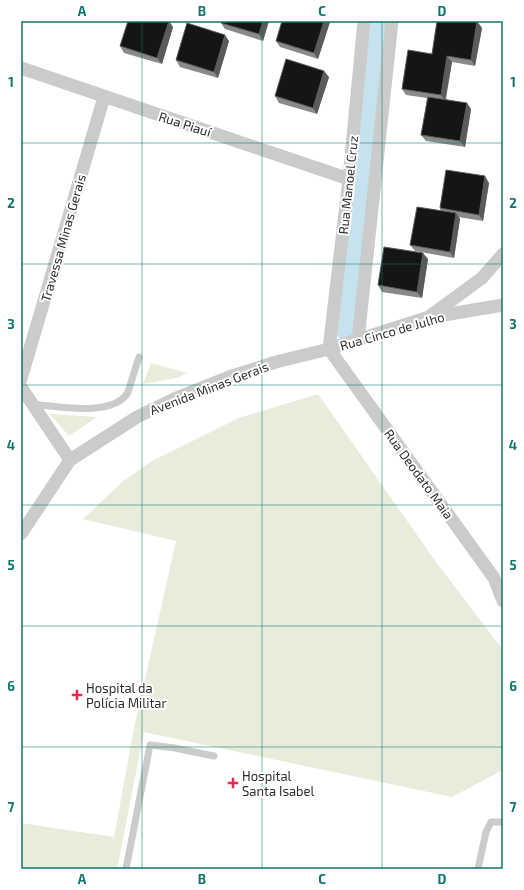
<svg xmlns="http://www.w3.org/2000/svg" width="524" height="890" font-family="'Exo 2',sans-serif">
  <style>
    .green { fill: #e7ecdb }
    .lines { fill: none; stroke-linecap: round; stroke-linejoin: round }
    .canal { stroke: #c6e3ed; stroke-width: 17 }
    .lane { stroke: #cbcbcb; stroke-width: 7 }
    .street { stroke: #cbcbcb; stroke-width: 13 }
    .wall { fill: #8a8a8a }
    .shaded-wall { fill: #5b5b5b }
    .building { fill: #151515; stroke: #5b5b5b }
    .grid { fill: none; stroke: #0f766e; stroke-width: 1; stroke-opacity: 0.55 }
    .poi-dot { fill: #ee2752; stroke: #fff; stroke-width: 1.5 }
    .labels { text-anchor: middle; stroke-width: 4; stroke-linejoin: round; paint-order: stroke }
    .street-label { font-size: 13px; fill: #2e2e2e; stroke: #fff }
    .poi-label { font-size: 13px; fill: #2e2e2e; stroke: #fff; text-anchor: start }
    .neatline { fill: none; stroke: #0f766e; stroke-width: 1.5 }
    .grid-label { font-size: 13px; text-anchor: middle; font-weight: bold; fill: #0f766e }
  </style>
  <rect width="100%" height="100%" fill="#fff"/>
  <path class="green" d="M151,363L187,373L177,378L143,384Z
    M318,394L436,562L503,650V770L452,797L144,732L117,869H21V823L114,837L134,728L176,541L83,519L122,482L152,461L239,418Z
    M50,414L97,417L69,436Z"/>
  <g class="lines">
    <path class="canal" d="M345,332L379,21"/>
    <path class="lane" d="M31,404C56,406 114,418 128,392L139,357
      M126,869L150,745L175,748L214,756
      M478,869L486,832L491,822H503"/>
    <path class="street" d="M21,68L349,179
      M430,316L482,278L503,254
      M358,340L392,21
      M329,349L349,179L364,21
      M329,349L494,578L503,601
      M21,379L104,97
      M21,387L70,460
      M21,534L70,460L137,417L174,399L229,377L276,362L329,349L426,318L503,305"/>
  </g>
  <path class="wall" d="M269,21L263,41L225,29L221,23Z
    M282,21H329L330,22L318,59L280,47L276,41Z
    M173,27L162,64L124,53L120,46Z
    M482,28L475,66L452,62L446,99L471,109L465,147L426,141L421,135L427,98L406,95L402,89L432,54Z
    M229,41L218,78L180,67L176,60Z
    M329,77L317,114L279,103L275,96Z
    M489,183L483,221L458,217L460,219L454,258L415,251L410,245L441,211L440,208Z
    M428,259L422,298L382,292L378,285Z"/>
  <path class="shaded-wall" d="M169,21L173,27L162,64L157,58Z
    M263,21H269L263,41L259,34Z
    M324,21H329L330,22L318,59L314,53Z
    M477,21L482,28L475,66L471,60Z
    M225,35L229,41L218,78L214,72Z
    M447,56L452,62L445,101L441,95Z
    M324,71L329,77L317,114L313,108Z
    M467,103L471,109L465,147L460,141Z
    M485,176L489,183L483,221L479,215Z
    M456,213L460,219L454,258L450,252Z
    M423,253L428,259L422,298L417,292Z"/>
  <path class="building" d="M128,21H169L157,58L120,46Z
    M222,21H263L259,34L221,23Z
    M282,21H324L314,53L276,41Z
    M437,21H477L471,60L447,56L441,95L402,89L408,50L432,54Z
    M187,23L225,35L214,72L176,60Z
    M286,59L324,71L313,108L275,96Z
    M428,97L467,103L460,141L421,135Z
    M446,170L485,176L479,215L440,208Z
    M417,207L456,213L450,252L410,245Z
    M384,247L423,253L417,292L378,285Z"/>
  <path class="grid" d="M142,21V869M262,21V869M382,21V869M21,143H503M21,264H503M21,385H503M21,505H503M21,626H503M21,747H503"/>
  <g class="poi-dot">
    <path d="M75 689h4v4h4v4h-4v4h-4v-4h-4v-4h4z"/>
    <path d="M231 777h4v4h4v4h-4v4h-4v-4h-4v-4h4z"/>
  </g>
  <g class="labels">
    <g class="street-label">
      <text transform="translate(185 124) rotate(18)" y="5">Rua Piauí</text>
      <text transform="translate(348 185) rotate(-84)" y="5">Rua Manoel Cruz</text>
      <text transform="translate(63 238) rotate(-74)" y="5">Travessa Minas Gerais</text>
      <text transform="translate(392 331) rotate(-16)" y="5">Rua Cinco de Julho</text>
      <text transform="translate(209 388) rotate(-21)" y="5">Avenida Minas Gerais</text>
      <text transform="translate(419 474) rotate(54)" y="5">Rua Deodato Maia</text>
    </g>
    <g class="poi-label">
      <text x="86" y="693">Hospital da<tspan x="86" dy="15">Polícia Militar</tspan></text>
      <text x="242" y="781">Hospital<tspan x="242" dy="15">Santa Isabel</tspan></text>
    </g>
  </g>
  <rect width="524" height="890" fill="none" stroke="#ffffff" stroke-width="44"/>
  <rect x="22" y="22" width="480" height="846" class="neatline"/>
  <g class="grid-label">
    <text x="82" y="16">A</text>
    <text x="202" y="16">B</text>
    <text x="322" y="16">C</text>
    <text x="442" y="16">D</text>
    <text x="11" y="87">1</text>
    <text x="513" y="87">1</text>
    <text x="11" y="208">2</text>
    <text x="513" y="208">2</text>
    <text x="11" y="329">3</text>
    <text x="513" y="329">3</text>
    <text x="11" y="450">4</text>
    <text x="513" y="450">4</text>
    <text x="11" y="570">5</text>
    <text x="513" y="570">5</text>
    <text x="11" y="691">6</text>
    <text x="513" y="691">6</text>
    <text x="11" y="812">7</text>
    <text x="513" y="812">7</text>
    <text x="82" y="884">A</text>
    <text x="202" y="884">B</text>
    <text x="322" y="884">C</text>
    <text x="442" y="884">D</text>
  </g>
</svg>
